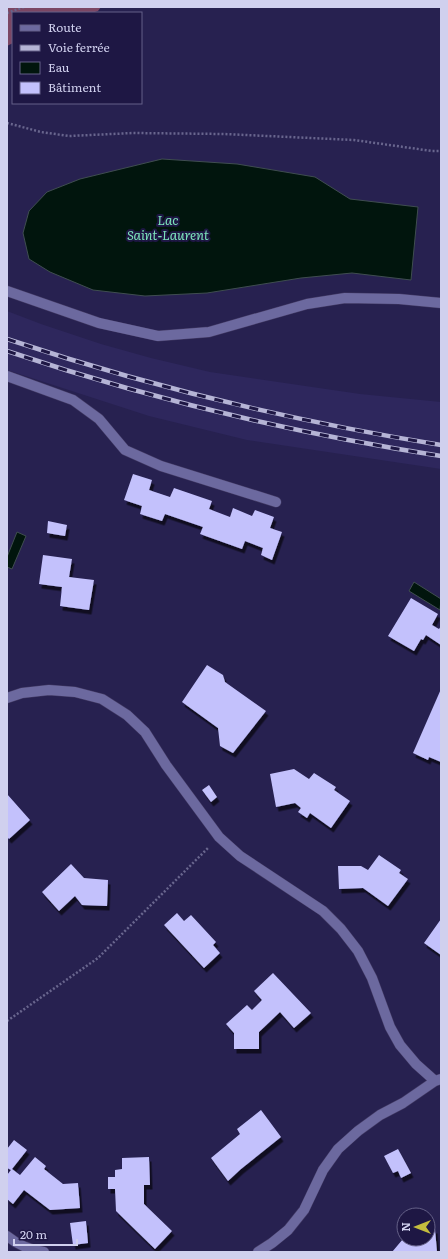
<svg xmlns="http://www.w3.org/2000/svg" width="448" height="1259" font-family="Literata,serif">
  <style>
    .built { fill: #2e275d }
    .forest { fill: #7c4664 }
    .water { fill: #01150d; stroke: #3f4d50 }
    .building { fill: #c3c1fc; filter: url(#shadow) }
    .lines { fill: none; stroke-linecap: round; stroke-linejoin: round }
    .lane-casing { stroke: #433b64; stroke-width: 11 }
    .street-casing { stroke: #433b64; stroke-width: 11 }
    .path { stroke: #69668e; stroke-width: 2.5; stroke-dasharray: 2 2; stroke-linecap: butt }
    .lane { stroke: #6c699f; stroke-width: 10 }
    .street { stroke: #6c699f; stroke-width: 10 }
    .rail-casing { stroke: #b5b4d5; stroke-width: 4.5 }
    .rail { stroke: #1e1744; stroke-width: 3; stroke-dasharray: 9; stroke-linecap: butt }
    .labels { text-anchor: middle; stroke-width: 4; stroke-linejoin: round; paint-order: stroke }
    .water-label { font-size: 13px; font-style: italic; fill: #7de4bb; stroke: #1e1744 }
  </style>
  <defs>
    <filter id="shadow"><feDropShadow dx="2.5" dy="4.5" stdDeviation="0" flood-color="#0009"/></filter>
  </defs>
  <rect width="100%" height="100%" fill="#272150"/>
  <path class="built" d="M7,311L41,324L101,344L151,358L210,372L360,394L441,402V469L247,440L149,416L7,370Z"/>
  <path class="forest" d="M7,7H101L98,11L92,13H13V43L7,46Z"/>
  <path class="water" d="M162,159L237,164L315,177L350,199L418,207L411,280L352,273L301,278L207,293L145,296L93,290L50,272L29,259L23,233L29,211L47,192L80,179Z
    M17,532L26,536L12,569L7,567V557Z
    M414,582L441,599L440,610L409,591Z"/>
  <path class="building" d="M133,474L152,480L149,490L170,497L174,488L212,501L209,509L230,517L233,508L252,516L255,510L274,517L270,528L282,532L272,560L261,555L263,548L245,541L242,549L200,534L203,527L165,514L162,521L140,514L142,506L124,500Z
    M48,521L67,525L65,536L47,533Z
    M43,555L72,559L69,577L94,580L89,610L60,606L62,587L39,584Z
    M411,598L438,614L432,625L439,629L441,626V645L426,635L423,640L421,639L414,651L388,636Z
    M207,665L223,675L225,682L266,711L233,753L220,746L218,728L182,702Z
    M441,689V762L429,757L428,760L413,753Z
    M294,769L309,779L314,773L336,787L334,790L350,801L331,828L310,813L307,818L298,812L301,808L295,803L276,807L270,774Z
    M209,785L217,797L211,802L202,790Z
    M7,794L30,820L9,839L7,837Z
    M379,855L401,870L399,873L408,879L388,906L363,888L339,889L338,866H361L368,870Z
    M71,864L84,878L108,880L107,906L82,905L75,896L59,911L42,892Z
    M177,913L184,921L191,915L216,942L213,945L220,953L204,968L164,925Z
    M441,919V955L424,943Z
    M273,973L311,1013L294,1028L280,1012L259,1032V1049H234V1033L226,1024L247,1005L252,1010L262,1000L254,991Z
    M261,1110L281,1137L241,1169L228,1181L211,1158L240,1134L237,1129Z
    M14,1140L27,1150L12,1169L20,1175L35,1157L46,1166L44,1169L63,1184L78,1183L80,1208L50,1210L24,1190L13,1204L7,1199V1175L11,1170L7,1168V1149Z
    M398,1149L411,1173L401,1178L398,1171L393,1173L384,1156Z
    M149,1157L150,1185H144V1204L172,1231L155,1249L116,1211L115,1189H108V1177H115V1170L122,1169V1158Z
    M86,1221L88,1243L73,1245L70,1223Z
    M402,1221H404V1239H403Z
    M428,1229H435L437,1252H392L403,1239H428Z"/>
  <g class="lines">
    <g class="lane-casing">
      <path id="lane" d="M7,291L99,323L158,336L209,332L307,304L345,298L399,299L441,303
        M7,376L73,400L99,419L125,450L161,466L276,502"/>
    </g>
    <g class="street-casing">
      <path id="street" d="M7,698L22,693L49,690L75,692L102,699L127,715L145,732L166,765L219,837L240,856L323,911L341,929L358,951L372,978L390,1027L400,1045L416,1064L435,1081L441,1079
        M7,1236C18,1245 30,1250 44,1252
        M258,1252L272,1243L288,1230L304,1210L323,1170L338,1149L358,1131L380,1115L403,1103L435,1081"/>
    </g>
    <path class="path" d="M7,13L24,7
      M7,123L41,132L69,136L133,133L224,134L354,140L432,151H441
      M7,1021L98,958L209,847"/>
    <use href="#lane" class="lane"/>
    <use href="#street" class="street"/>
    <g class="rail-casing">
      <path id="rail" d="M7,339C150,387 292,421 441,445
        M7,351C149,399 293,433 441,456"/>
    </g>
    <use href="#rail" class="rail"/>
  </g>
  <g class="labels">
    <g class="water-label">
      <text x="168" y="225">Lac<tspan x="168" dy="15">Saint-Laurent</tspan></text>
    </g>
  </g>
  <rect width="448" height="1259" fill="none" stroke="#d0d0ee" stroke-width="16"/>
  <rect x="12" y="12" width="130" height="92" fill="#1e1744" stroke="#656188"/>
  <rect x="20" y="25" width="20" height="6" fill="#6c699f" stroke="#656188"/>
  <text x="48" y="32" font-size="12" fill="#d0d0ee">Route</text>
  <rect x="20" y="45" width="20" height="6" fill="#b5b4d5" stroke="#656188"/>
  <text x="48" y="52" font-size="12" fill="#d0d0ee">Voie ferrée</text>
  <rect x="20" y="62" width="20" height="12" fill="#01150d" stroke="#656188"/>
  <text x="48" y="72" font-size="12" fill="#d0d0ee">Eau</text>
  <rect x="20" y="82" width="20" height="12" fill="#c3c1fc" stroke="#656188"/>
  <text x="48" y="92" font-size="12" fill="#d0d0ee">Bâtiment</text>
  <g transform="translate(416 1227) rotate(270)"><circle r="19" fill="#1e1744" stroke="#656188"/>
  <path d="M0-3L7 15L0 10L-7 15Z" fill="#c4bc3e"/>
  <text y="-6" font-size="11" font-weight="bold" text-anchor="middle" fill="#d0d0ee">N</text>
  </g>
  <path d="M14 1239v6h63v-6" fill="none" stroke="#d0d0ee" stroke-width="2"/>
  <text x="20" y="1239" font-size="12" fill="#d0d0ee" stroke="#1e1744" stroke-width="3" paint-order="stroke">20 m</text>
</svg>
